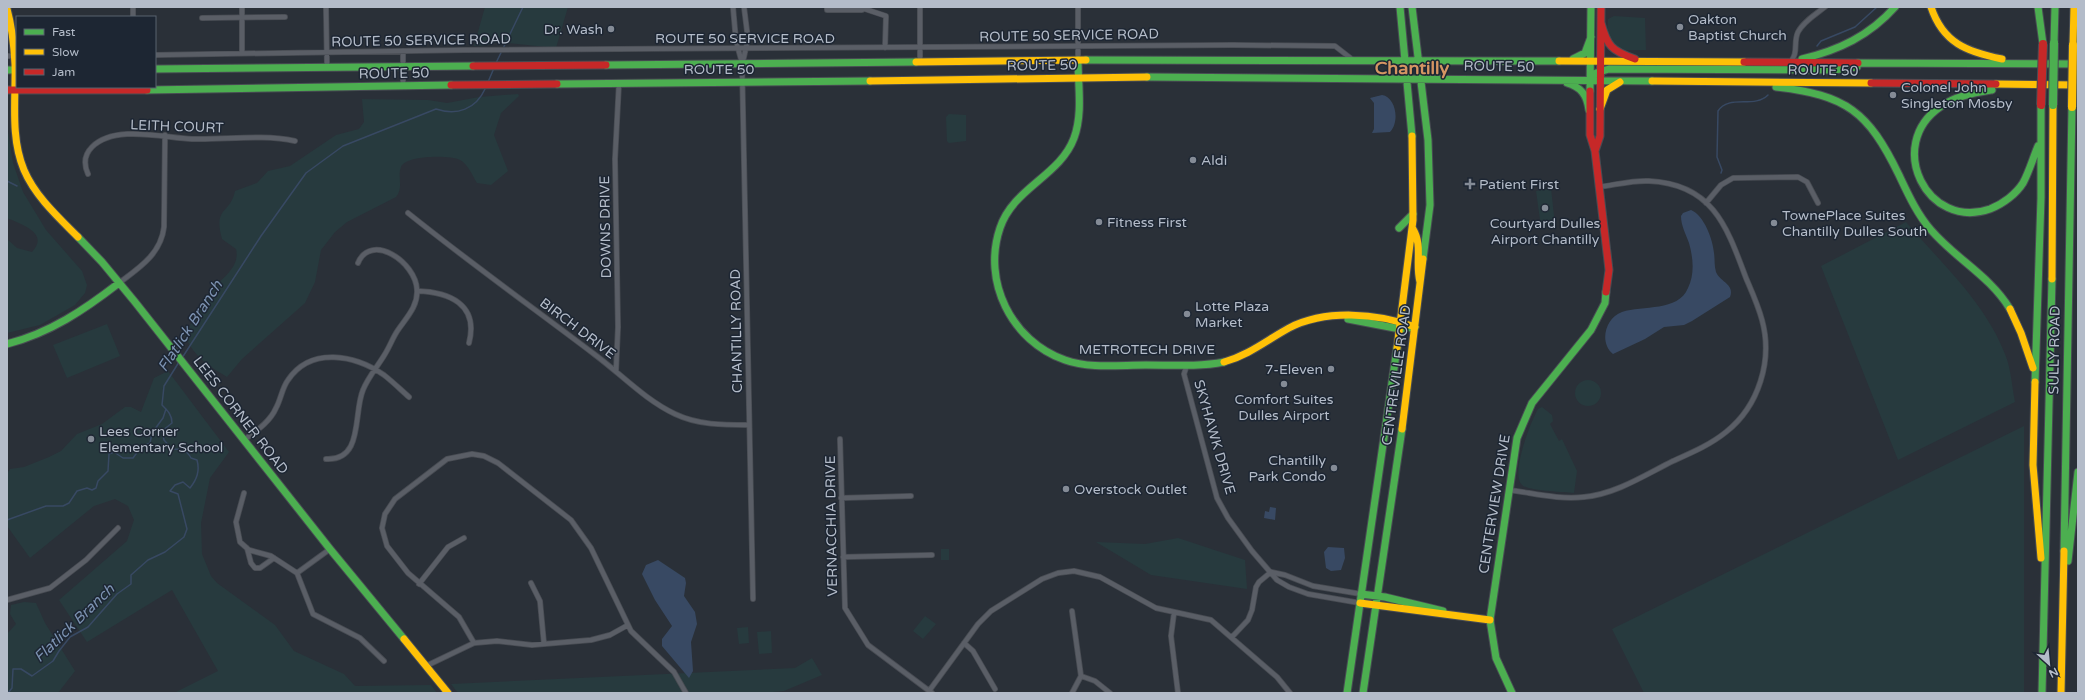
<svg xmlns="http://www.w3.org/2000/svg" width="2085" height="700" font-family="'Varela Round',sans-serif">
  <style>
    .green { fill: #273a3e }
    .water { fill: #384963 }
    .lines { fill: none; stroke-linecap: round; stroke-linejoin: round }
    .stream { stroke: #384963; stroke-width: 1.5 }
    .street-casing { stroke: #484c53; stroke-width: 6 }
    .fast-casing { stroke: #484c53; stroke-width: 9 }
    .slow-casing { stroke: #484c53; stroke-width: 9 }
    .jam-casing { stroke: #484c53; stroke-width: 9 }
    .street { stroke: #5a5e66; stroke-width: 4.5 }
    .fast { stroke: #4caf50; stroke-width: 7 }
    .slow { stroke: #ffc107; stroke-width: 7 }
    .jam { stroke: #c62828; stroke-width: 7 }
    .fast-bridge-casing { stroke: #474c53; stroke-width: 10; stroke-linecap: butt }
    .slow-bridge-casing { stroke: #474c53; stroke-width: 10; stroke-linecap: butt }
    .jam-bridge-casing { stroke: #474c53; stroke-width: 10; stroke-linecap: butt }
    .fast-bridge { stroke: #4caf50; stroke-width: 8 }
    .slow-bridge { stroke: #ffc107; stroke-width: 8 }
    .jam-bridge { stroke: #c62828; stroke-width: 8 }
    .poi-dot { fill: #848b96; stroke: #1d2633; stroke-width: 1.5 }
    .labels { text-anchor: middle; stroke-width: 3; stroke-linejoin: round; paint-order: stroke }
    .poi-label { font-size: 14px; fill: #b4bcc9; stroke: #1d2633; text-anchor: start }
    .street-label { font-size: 14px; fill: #b4bcc9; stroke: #1d2633 }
    .water-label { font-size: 15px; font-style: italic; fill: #7c92b1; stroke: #1d2633 }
    .district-label { font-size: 18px; font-weight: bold; fill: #d59563; stroke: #1d2633 }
  </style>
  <rect width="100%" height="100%" fill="#2a3038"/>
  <path class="green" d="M485,7H568L556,48L499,42L488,45L474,46Z
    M1614,16L1645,18L1646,50H1615L1607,34L1608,19Z
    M518,94L519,96L501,113L494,135L508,171L491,185L477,183C472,175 468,164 460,160C450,155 406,155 401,167C397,177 404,187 396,197L347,222L335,232L321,250L315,282L305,303L242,359L227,377C208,365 195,358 185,336C191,323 199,307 208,295C218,280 241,269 236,249L222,239C213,206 230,215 235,191L257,183L268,171L290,166L336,135L359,129L364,122L362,99L428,100L447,103L479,97Z
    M949,114L966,115V141L949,143L947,141L946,117Z
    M7,125L13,163L23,192L46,230L82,271L87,285L85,293L75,305L40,325L7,333V239L17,248L32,252C50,233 21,224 7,218Z
    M1551,188L1555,225L1541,227L1536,191Z
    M1906,222C1941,263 1985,302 2005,354C2011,368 2012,387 2015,402L1898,460L1821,266Z
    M107,324L120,356L67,378L53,345Z
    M168,371L229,452L210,478L201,523L202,554L211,576L217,583L275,625L294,651L344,674L355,686L431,685L437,693H174L218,671L172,590L87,642L59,600L127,541L134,520L128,506L115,499L94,506L30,558L7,526V474L10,469L24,467L49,457L61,451L77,434L102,424L125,407H131L141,412L154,378Z
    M1575 393a13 13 0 1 1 26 0a13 13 0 1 1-26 0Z
    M1542,407L1552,415L1553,421L1550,424L1559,441L1562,439L1577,471L1574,493C1564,492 1528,491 1522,485C1510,474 1531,421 1538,409Z
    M2024,426V693H1644L1612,629Z
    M1178,538L1245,560L1247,589L1151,575L1096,542L1145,544Z
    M941,549H949V560H941Z
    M24,602L36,603L45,623L75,671L58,693H7V634L16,624L10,614L11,605Z
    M925,616L936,624L923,639L913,631Z
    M748,627L749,643L739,644L737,628Z
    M771,631L772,653L759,654L757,632Z
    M812,658L822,675L784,691L761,693H458L451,684L795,668Z"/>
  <path class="water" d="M1382,95C1396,97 1400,122 1390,132L1372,133L1374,129V103L1370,98Z
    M1691,210C1704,215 1713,240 1714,253C1715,259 1714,265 1716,272C1720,282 1735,284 1730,297L1692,321L1684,325L1664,327L1645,339L1613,354C1599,343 1605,318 1622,312C1643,305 1678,312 1688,288C1695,274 1693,257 1689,243C1686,234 1681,226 1681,216L1683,213Z
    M1270,507L1276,508L1275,520L1264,518L1265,511L1269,512Z
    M1328,547L1344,548L1345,558L1341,570L1331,571L1326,568L1324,552Z
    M658,560L685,578L686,583L684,596L695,612L697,624L691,642L693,671L689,678L662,646V639L672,626L655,600L642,574L646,565Z"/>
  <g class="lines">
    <path class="stream" d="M1817,46L1821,41L1855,27L1877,7
      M496,63L523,7
      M488,82L494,68
      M1721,173L1722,170L1717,157L1718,111C1729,94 1754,109 1768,95
      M7,181L17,186
      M182,358L261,236L306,173L343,146L436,109C457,116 476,109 485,89
      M7,520L46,506H63L69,503L77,491L87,488L92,490L96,488L98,481L108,471L109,454L114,452L123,458H133L141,447L150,443L152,433L163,418L166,409
      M8,693L12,688L13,669H21L32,676L53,661L59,651L70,637L88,627L117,594L131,584V575L148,560L165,552L184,537L187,529L178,494L170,491L175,485L183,482L190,488C197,479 200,471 197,460L191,458C186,449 182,449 172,449L164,440L162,431L172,423C172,415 168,411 162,405L164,386L179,362"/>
    <g class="street-casing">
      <path id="street" d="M133,7V17
        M242,7V53
        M326,7L327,66
        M733,7L736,41L742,63L753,599
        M827,7V10H862
        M859,7L886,16L885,48
        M1078,7V60
        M202,18L285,17
        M155,55L465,50L1233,45L1335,46L1353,60
        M7,56H15
        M743,61L748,39L744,7
        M920,61V7
        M1790,62C1799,54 1793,42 1798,32C1803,22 1816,14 1825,7
        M403,86V51
        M88,174C84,165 84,155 92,147C115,124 164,138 192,139C226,140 261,134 295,141
        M1706,203L1721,185L1733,178L1798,177L1807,182L1818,203
        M408,213C469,262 532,307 594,354C621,374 645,400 675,414C698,425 723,425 749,425
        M119,283C139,268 161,254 164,227L165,135
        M417,291C449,292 479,304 469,343
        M1187,365L1184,374L1217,498L1228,518L1252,551L1277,580L1289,587L1308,594L1360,603
        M616,371L618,327L615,159L619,83
        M840,439L845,608L868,645L932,693
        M244,440C256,431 270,422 276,408C281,399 282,388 288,380C311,346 355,355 384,375C393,382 401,390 409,397
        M326,459C364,461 353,413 363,390C368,377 378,366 385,354C390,346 393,337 398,330C407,317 418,306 417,290C416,262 371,232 358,263
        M1509,490C1533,493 1559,500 1584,497C1616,494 1645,475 1673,461C1691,453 1710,445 1726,432C1759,406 1773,360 1762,320C1758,305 1752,292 1746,278C1727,227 1713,184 1649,181C1633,180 1615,185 1598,187
        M244,493L236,522L240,542L249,550L271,556L297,573L313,614L360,638L384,661
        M841,498L911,496
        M247,548L251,563L255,568H260L274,558
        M843,557L932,555
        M1271,572L1285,575L1313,586L1361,594
        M297,573L330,549
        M531,583L540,601L544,644
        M419,584L448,547L464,538
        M7,600L50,588L86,560L118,528
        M1072,611L1081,676L1072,693
        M1174,613L1171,636L1178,693
        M1232,637L1248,620L1252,610L1256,587L1259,582L1271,572
        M474,643L459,617L408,573L387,546L382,528L385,514L395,499L447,459L472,454L484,456L498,463L571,520L591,548L631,631L674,672L686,693
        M964,643L973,651L995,689
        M426,666L474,643L497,641L532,645L591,640L610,635L628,625
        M1081,676L1095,681L1110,693
        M929,691L978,624L991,611L1042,579L1058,573L1074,571L1100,577L1156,608L1211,620L1277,677L1290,693"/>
    </g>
    <g class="fast-casing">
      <path id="fast" d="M1400,7L1412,136
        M1412,7L1428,140L1430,205L1423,259
        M2038,7L2043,44
        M2054,43L2055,7
        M1573,59L1585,53L1591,37
        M1802,59C1839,50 1869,36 1895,7
        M1078,60C1078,85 1083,114 1074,138C1060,176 1013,188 1000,228C982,281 1011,341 1065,360C1090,369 1119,365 1146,365C1172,365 1198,367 1224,362
        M1086,60L1559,61
        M1858,63L2078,64
        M606,65L916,62
        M155,69L473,66
        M7,70H17
        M1147,77L1652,81
        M1590,80L1596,73L1609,69L1833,70L1857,67
        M1567,83C1581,87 1587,95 1589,110
        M557,84L870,81
        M1776,87C1846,95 1868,111 1899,175C1908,194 1917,214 1931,230C1956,259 1990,276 2010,309
        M147,90L451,85
        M1992,90C1974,93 1955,96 1940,107C1885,145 1927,231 1990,209C2003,204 2016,194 2023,183C2029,172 2033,158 2038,146
        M1590,91L1591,7
        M1399,228L1413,214
        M78,237L102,262L135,302L330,549L404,639
        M1348,319L1400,329L1415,327
        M7,344C50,333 84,310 119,283
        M2035,382L2041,198V105
        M2064,551L2072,107
        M2068,561L2078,472
        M1361,594L1385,597L1443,611
        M1347,693L1397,348
        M1363,693L1402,429
        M1512,693L1496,658L1490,620L1517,438L1532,403L1591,330L1605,303L1606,292
        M2042,693L2052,279"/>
    </g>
    <g class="slow-casing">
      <path id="slow" d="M1931,7C1943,43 1967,52 2002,59
        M7,9C12,27 14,45 15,64C16,98 10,137 24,170C35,196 58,217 78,237
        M2073,45L2074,7
        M1559,61L1744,62
        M916,62L1086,60
        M870,81L1147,77
        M1652,81L1871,83
        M1996,84L2078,85
        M1600,109L1607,90L1620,82
        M1413,229C1423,246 1415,262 1420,282
        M2052,279L2053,105
        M2010,309L2021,333L2033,368
        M1397,348L1413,220L1412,136
        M1224,362C1249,355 1267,340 1289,328C1326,309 1377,313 1415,327
        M2035,382L2033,465L2041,558
        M1402,429L1423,259
        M1360,603L1490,620
        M404,639L448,693
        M2061,693L2064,551"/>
    </g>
    <g class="jam-casing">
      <path id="jam" d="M1601,23C1607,46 1612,51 1635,59
        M1744,62L1858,63
        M473,66L606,65
        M1871,83L1996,84
        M451,85L557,84
        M7,90H147
        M1590,91V135L1595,151L1609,270L1606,292
        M1595,151L1600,136L1601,7"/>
    </g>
    <use href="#street" class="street"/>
    <use href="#fast" class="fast"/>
    <use href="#slow" class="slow"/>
    <use href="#jam" class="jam"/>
    <g class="fast-bridge-casing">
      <path id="fast-bridge" d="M2053,105L2054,43"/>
    </g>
    <g class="slow-bridge-casing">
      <path id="slow-bridge" d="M2072,107L2073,45"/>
    </g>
    <g class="jam-bridge-casing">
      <path id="jam-bridge" d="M2041,105L2043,44"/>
    </g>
    <use href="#fast-bridge" class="fast-bridge"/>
    <use href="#slow-bridge" class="slow-bridge"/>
    <use href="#jam-bridge" class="jam-bridge"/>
  </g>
  <g class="poi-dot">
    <circle cx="1680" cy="27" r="4"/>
    <circle cx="611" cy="29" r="4"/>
    <circle cx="1893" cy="95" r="4"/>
    <circle cx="1193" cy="160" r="4"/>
    <path d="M1468 178h4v4h4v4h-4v4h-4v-4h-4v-4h4z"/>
    <circle cx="1545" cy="208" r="4"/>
    <circle cx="1099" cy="222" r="4"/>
    <circle cx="1774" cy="223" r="4"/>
    <circle cx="1187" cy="314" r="4"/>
    <circle cx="1331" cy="369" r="4"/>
    <circle cx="1284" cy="384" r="4"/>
    <circle cx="91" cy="439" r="4"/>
    <circle cx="1334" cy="468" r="4"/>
    <circle cx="1066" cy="489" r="4"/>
  </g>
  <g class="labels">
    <g class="poi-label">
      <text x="1688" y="24">Oakton<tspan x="1688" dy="16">Baptist Church</tspan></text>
      <text x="603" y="34" text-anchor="end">Dr. Wash</text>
      <text x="1901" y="92">Colonel John<tspan x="1901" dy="16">Singleton Mosby</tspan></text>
      <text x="1201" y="165">Aldi</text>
      <text x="1479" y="189">Patient First</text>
      <text x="1782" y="220">TownePlace Suites<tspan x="1782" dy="16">Chantilly Dulles South</tspan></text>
      <text x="1107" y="227">Fitness First</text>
      <text x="1545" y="228" text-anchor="middle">Courtyard Dulles<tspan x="1545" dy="16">Airport Chantilly</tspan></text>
      <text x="1195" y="311">Lotte Plaza<tspan x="1195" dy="16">Market</tspan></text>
      <text x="1323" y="374" text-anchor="end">7-Eleven</text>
      <text x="1284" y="404" text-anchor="middle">Comfort Suites<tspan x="1284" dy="16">Dulles Airport</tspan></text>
      <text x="99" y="436">Lees Corner<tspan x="99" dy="16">Elementary School</tspan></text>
      <text x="1326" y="465" text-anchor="end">Chantilly<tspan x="1326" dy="16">Park Condo</tspan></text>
      <text x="1074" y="494">Overstock Outlet</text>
    </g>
    <g class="street-label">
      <text transform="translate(1069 35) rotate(-1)" y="5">ROUTE 50 SERVICE ROAD</text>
      <text x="745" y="43">ROUTE 50 SERVICE ROAD</text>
      <text transform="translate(421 40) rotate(-1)" y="5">ROUTE 50 SERVICE ROAD</text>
      <text transform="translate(1042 65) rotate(-1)" y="5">ROUTE 50</text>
      <text transform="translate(1499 66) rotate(1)" y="5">ROUTE 50</text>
      <text x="719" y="74">ROUTE 50</text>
      <text transform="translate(1823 70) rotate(1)" y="5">ROUTE 50</text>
      <text transform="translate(394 73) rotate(-1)" y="5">ROUTE 50</text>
      <text transform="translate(177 126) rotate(2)" y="5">LEITH COURT</text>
      <text transform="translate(605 227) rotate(-91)" y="5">DOWNS DRIVE</text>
      <text transform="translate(578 328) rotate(37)" y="5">BIRCH DRIVE</text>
      <text transform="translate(736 331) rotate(-91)" y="5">CHANTILLY ROAD</text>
      <text x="1147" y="354">METROTECH DRIVE</text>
      <text transform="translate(2054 350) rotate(-89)" y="5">SULLY ROAD</text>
      <text transform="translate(1396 375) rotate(-82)" y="5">CENTREVILLE ROAD</text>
      <text transform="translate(241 415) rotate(52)" y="5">LEES CORNER ROAD</text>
      <text transform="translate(1215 437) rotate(74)" y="5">SKYHAWK DRIVE</text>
      <text transform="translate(1494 504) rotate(-81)" y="5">CENTERVIEW DRIVE</text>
      <text transform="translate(831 526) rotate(-91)" y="5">VERNACCHIA DRIVE</text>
    </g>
    <g class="water-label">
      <text transform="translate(190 326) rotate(-57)" y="5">Flatlick Branch</text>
      <text transform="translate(74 623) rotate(-44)" y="5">Flatlick Branch</text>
    </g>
    <g class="district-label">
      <text x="1412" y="74">Chantilly</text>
    </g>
  </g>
  <rect width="2085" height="700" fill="none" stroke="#b4bcc9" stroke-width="16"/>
  <rect x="16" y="16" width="140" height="72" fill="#1d2633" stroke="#59626f"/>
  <rect x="24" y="29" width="20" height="6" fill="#4caf50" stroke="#59626f"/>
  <text x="52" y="36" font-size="12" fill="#b4bcc9">Fast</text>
  <rect x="24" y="49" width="20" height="6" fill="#ffc107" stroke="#59626f"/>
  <text x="52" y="56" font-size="12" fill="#b4bcc9">Slow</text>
  <rect x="24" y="69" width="20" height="6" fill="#c62828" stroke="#59626f"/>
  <text x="52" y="76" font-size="12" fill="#b4bcc9">Jam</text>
  <g transform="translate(2049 664) rotate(153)" stroke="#1d2633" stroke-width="3" paint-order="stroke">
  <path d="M0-3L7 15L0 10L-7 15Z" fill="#b4bcc9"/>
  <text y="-6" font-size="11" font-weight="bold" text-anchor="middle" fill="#b4bcc9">N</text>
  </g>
</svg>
